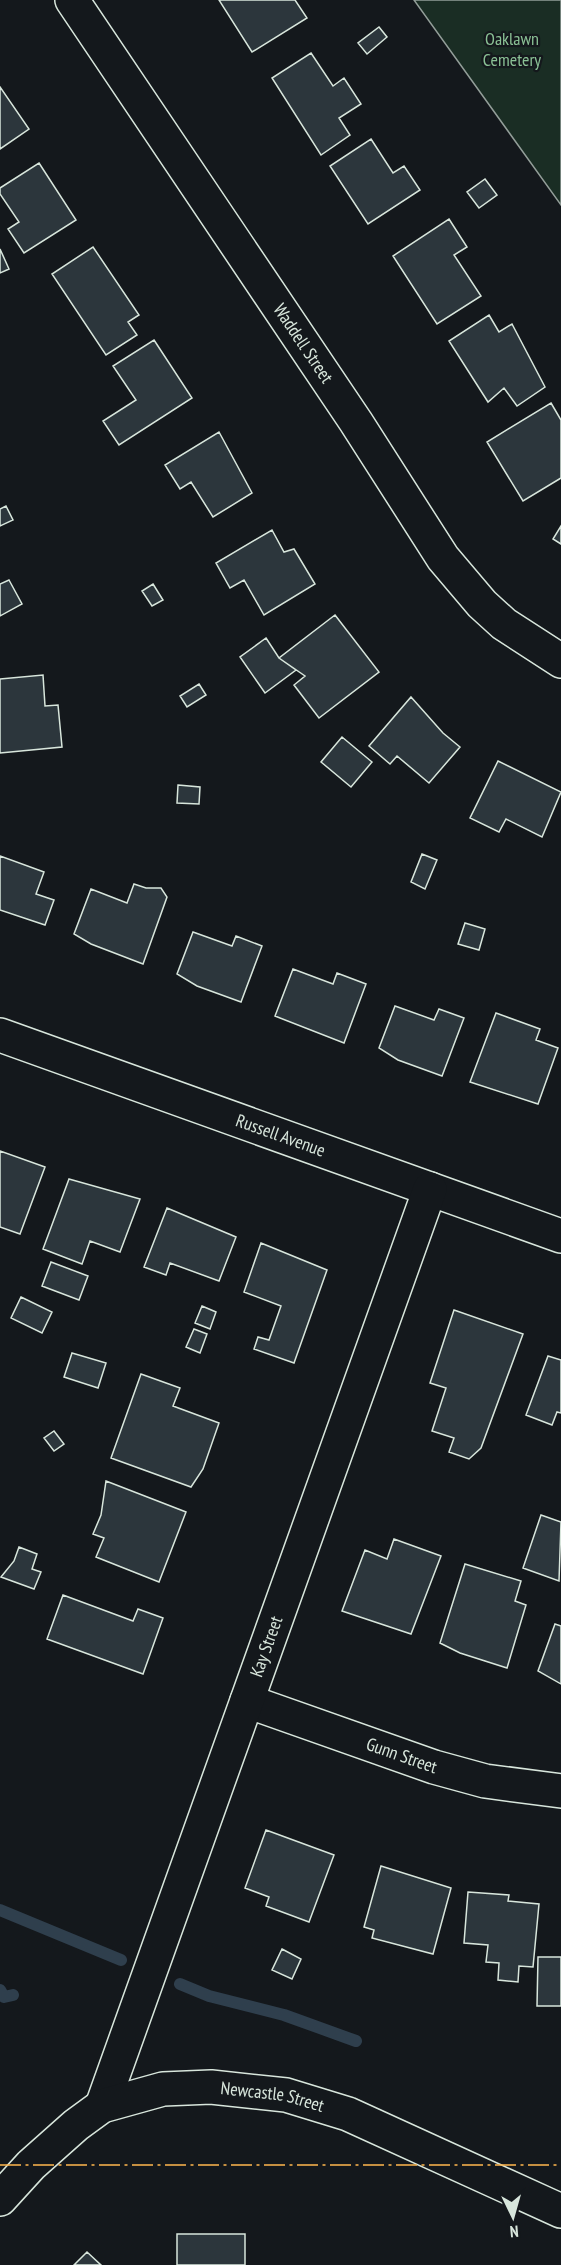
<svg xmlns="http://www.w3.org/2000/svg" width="561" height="2265" font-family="'PT Sans Narrow',sans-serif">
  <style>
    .green { fill: #1a2d24; stroke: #939e99; stroke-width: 1.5 }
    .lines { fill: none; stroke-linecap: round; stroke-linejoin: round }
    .stream { stroke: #2f3f4d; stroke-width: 12 }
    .building { fill: #2c363c; stroke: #d8e6dc; stroke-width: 1.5 }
    .street-casing { stroke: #d8e6dc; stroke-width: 36 }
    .street { stroke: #14181c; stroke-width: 33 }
    .power { stroke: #ffb74d; stroke-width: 1.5; stroke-dasharray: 21 4.5 3 4.5; stroke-linecap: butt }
    .labels { text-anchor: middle; stroke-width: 4.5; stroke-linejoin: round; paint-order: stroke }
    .park-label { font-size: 18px; fill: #8ac095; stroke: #14181c }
    .street-label { font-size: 18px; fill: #d8e6dc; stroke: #14181c }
  </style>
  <rect width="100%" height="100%" fill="#14181c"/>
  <path class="green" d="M414,0H561V205Z"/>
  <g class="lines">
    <path class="stream" d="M0,1910L121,1960
      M180,1984L209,1996L284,2015L356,2041
      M0,1990L4,1997L13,1995"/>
  </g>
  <path class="building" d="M219,0H295L307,18L252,52Z
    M379,27L387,37L367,54L358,43Z
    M311,53L333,86L344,78L361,104L339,118L350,135L321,155L272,78Z
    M0,87L29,129L0,149Z
    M371,139L393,173L404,166L420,190L368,224L330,166Z
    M39,163L76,220L24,253L8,229L19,222L0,194V188Z
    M485,179L497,195L479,208L467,192Z
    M449,219L467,247L454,255L481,296L437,324L393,256Z
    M93,247L139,315L128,322L137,335L106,355L52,274Z
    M0,249L9,269L0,273Z
    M489,315L499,332L512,324L545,387L517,406L504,388L488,402L449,341Z
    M154,340L192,398L119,445L103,421L136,400L113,366Z
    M551,403L561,420V478L523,501L487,442Z
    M219,432L252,493L213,517L191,482L180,489L165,465Z
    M6,506L13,520L0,526V509Z
    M561,526V544L553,539Z
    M272,530L284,552L294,549L315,584L264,615L244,580L230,588L216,563Z
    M9,580L22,604L0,616V584Z
    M153,584L163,600L152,606L142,591Z
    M335,615L379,672L319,718L294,685L305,676L279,658Z
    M266,638L279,658L296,670L265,693L240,657Z
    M43,675L45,706L58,705L62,747L0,753V679Z
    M199,684L206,695L187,707L180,696Z
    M411,697L443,733L460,747L429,783L397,756L390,764L369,746Z
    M342,737L372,762L351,787L321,762Z
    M498,761L561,792L542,837L506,819L499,832L470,818Z
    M178,785L200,787L199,804L177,803Z
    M422,854L437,860L425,889L411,882Z
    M0,856L44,872L36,894L54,900L45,925L0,910Z
    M134,884L146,888H161L167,897L143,964L91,944L74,934L91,889L127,903Z
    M465,923L485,929L479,950L458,944Z
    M193,932L232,946L236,936L262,946L241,1002L197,986L177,974Z
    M293,969L333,984L337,973L366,984L344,1043L275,1016Z
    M395,1006L434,1020L439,1009L464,1018L442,1076L398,1060L379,1048Z
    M496,1013L540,1029L536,1040L558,1048L538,1104L470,1082Z
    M0,1151L45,1167L20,1234L0,1227Z
    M69,1179L140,1199L120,1252L90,1241L82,1264L43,1249Z
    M167,1208L236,1237L219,1281L170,1263L166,1275L144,1267Z
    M261,1243L327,1270L294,1363L254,1349L258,1337L269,1340L281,1306L244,1292Z
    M51,1262L88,1276L79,1300L42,1286Z
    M21,1297L52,1312L42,1333L11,1318Z
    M202,1306L216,1312L210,1329L195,1323Z
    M454,1310L523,1334L481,1448L469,1459L449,1452L454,1438L432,1431L446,1388L430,1383Z
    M194,1329L207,1334L200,1353L186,1347Z
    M72,1353L106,1363L98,1388L64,1377Z
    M548,1356L561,1360V1413L557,1412L552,1425L526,1415Z
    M141,1374L180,1388L173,1406L219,1423L203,1469L191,1487L111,1458Z
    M54,1431L64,1444L54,1451L44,1438Z
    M106,1481L186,1512L159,1582L96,1557L104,1538L93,1534L101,1515Z
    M541,1515L561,1522L559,1581L523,1568Z
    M394,1539L441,1556L411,1634L342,1611L365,1550L387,1559Z
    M19,1547L37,1554L32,1569L41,1572L34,1589L1,1577L14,1561Z
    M465,1564L521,1581L515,1601L526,1605L507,1668L460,1653L440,1643Z
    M63,1595L133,1621L138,1609L163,1618L143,1674L47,1639Z
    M555,1624L561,1626V1684L538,1671Z
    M266,1830L334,1855L309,1922L266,1906L269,1897L245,1888Z
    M381,1866L451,1888L433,1954L372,1938L374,1930L364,1927Z
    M468,1892L509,1895L508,1901L539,1904L533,1967L519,1966L518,1982L498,1980L499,1963L486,1962L488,1945L464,1943Z
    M282,1949L301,1959L292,1979L272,1970Z
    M538,1957H561V2006H537Z
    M177,2234H245V2265H177Z
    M87,2252L101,2265H74Z"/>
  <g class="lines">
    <g class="street-casing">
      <g id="street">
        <path id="s1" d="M72,0L356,422L443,558L482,604L504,624L561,661"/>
        <path id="s2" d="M0,1035L561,1236"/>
        <path id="s3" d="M247,1701L434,1767L485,1781L561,1791"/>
        <path id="s4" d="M102,2106L430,1189"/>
        <path id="s5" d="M0,2199L31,2165L76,2125L102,2106L163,2089L211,2087L286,2095L348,2114L561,2211"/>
      </g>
    </g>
    <use href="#street" class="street"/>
    <path class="power" d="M0,2165H561"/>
  </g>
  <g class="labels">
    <g class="park-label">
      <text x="512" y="45">Oaklawn<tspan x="512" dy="21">Cemetery</tspan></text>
    </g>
    <g class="street-label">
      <text dy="6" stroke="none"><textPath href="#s1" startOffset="414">Waddell Street</textPath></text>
      <text dy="6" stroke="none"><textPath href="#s2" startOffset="298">Russell Avenue</textPath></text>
      <text dy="6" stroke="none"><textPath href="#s4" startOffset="488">Kay Street</textPath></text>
      <text dy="6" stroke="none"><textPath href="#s3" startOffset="164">Gunn Street</textPath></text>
      <text dy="6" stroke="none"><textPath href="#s5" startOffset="312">Newcastle Street</textPath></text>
    </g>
  </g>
  <g transform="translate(513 2217) rotate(175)" stroke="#14181c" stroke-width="4.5" paint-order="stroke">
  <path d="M0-4.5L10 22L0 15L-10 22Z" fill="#d8e6dc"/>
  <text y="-9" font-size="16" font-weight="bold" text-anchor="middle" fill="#d8e6dc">N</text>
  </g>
</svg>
